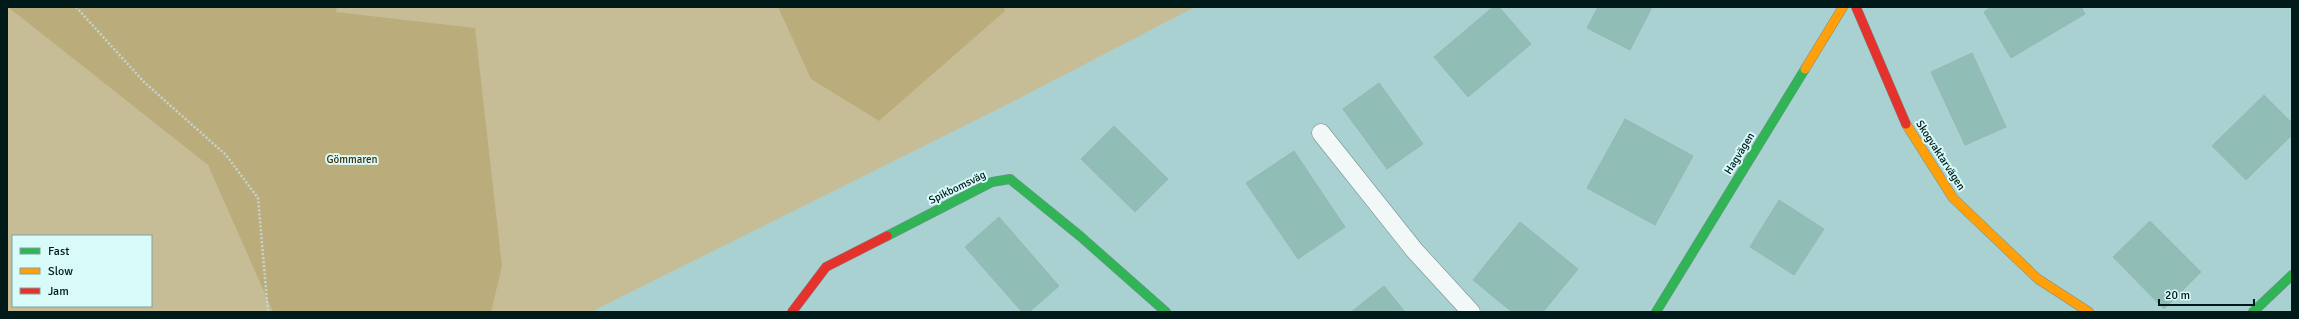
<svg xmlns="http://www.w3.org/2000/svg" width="2299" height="319" font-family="Signika,sans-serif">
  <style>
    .green { fill: #c6bd97; fill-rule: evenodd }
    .forest { fill: #bbad7b }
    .building { fill: #91bdb7; stroke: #98b6b2 }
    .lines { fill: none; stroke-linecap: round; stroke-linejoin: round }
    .lane-casing { stroke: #719191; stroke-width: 19 }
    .fast-casing { stroke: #719191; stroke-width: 10 }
    .slow-casing { stroke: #719191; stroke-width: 10 }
    .jam-casing { stroke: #719191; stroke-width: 10 }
    .path { stroke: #c5d3d2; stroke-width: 2.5; stroke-dasharray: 2 2; stroke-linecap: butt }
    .lane { stroke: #f2f8f8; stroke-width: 18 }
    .fast { stroke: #30b455; stroke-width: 9 }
    .slow { stroke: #ff9f0a; stroke-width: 9 }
    .jam { stroke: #e5322d; stroke-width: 9 }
    .labels { text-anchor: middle; stroke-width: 4; stroke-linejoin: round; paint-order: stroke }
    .street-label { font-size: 11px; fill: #001a1a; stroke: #d8fbfa }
    .park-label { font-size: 11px; fill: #472f09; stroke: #d8fbfa }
  </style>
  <rect width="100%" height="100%" fill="#aad1d1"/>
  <path class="green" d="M7,7H1195L1016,100L591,312H7ZM13,236H151V306H13Z"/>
  <path class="forest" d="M8,7H337L336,12L475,28L502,266L491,312H273L208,165Z
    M778,7H1004L1005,11L879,121L811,79Z"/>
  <path class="building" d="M1493,7H1499L1531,44L1468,97L1434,57Z
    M1598,7H1652L1630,50L1587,28Z
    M1991,7H2081L2085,14L2011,58L1984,12Z
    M1972,53L2006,127L1965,145L1931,72Z
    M1379,83L1423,144L1387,169L1343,109Z
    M2264,95L2292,123V135L2246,180L2212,146Z
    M1625,119L1693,156L1655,225L1587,188Z
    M1114,126L1168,179L1135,212L1081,159Z
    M1294,151L1345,227L1298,259L1246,183Z
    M1779,200L1824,229L1794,275L1750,247Z
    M999,217L1059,286L1029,312H1022L965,247Z
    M2150,221L2201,272L2164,309L2113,257Z
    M1520,222L1578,269L1543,312H1512L1473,280Z
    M1384,286L1405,312H1351Z"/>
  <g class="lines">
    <g class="lane-casing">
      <path id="lane" d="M1321,133L1415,251L1471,312"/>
    </g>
    <g class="fast-casing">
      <path id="fast" d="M887,236L992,182L1010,179L1080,236L1166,312
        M1656,312L1805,69
        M2253,312L2292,275"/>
    </g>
    <g class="slow-casing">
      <path id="slow" d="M1805,69L1843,7
        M1906,124L1953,198L2038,279L2089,312"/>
    </g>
    <g class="jam-casing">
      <path id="jam" d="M1856,7L1906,124
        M792,312L826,267L887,236"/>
    </g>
    <path class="path" d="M76,7L144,82L226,155L258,198L268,312"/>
    <use href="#lane" class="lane"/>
    <use href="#fast" class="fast"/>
    <use href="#slow" class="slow"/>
    <use href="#jam" class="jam"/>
  </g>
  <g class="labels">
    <g class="street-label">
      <text transform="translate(1739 153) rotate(-58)" y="4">Hagvägen</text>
      <text transform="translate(1941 155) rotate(57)" y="4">Skogvaktarvägen</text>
      <text transform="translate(957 187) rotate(-26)" y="4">Spikbomsväg</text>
    </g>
    <g class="park-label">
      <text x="352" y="163">Gömmaren</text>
    </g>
  </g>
  <rect width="2299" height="319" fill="none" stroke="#001a1a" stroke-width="16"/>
  <rect x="12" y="235" width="140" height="72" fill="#d8fbfa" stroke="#82a1a0"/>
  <rect x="20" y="248" width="20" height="6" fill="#30b455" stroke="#82a1a0"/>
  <text x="48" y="255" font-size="12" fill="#001a1a">Fast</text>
  <rect x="20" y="268" width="20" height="6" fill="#ff9f0a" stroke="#82a1a0"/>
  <text x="48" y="275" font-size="12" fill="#001a1a">Slow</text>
  <rect x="20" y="288" width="20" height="6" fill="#e5322d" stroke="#82a1a0"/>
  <text x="48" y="295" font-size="12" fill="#001a1a">Jam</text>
  <path d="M2159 299v6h95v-6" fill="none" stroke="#001a1a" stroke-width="2"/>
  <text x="2165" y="299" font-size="12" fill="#001a1a" stroke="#d8fbfa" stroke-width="3" paint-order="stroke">20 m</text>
</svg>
